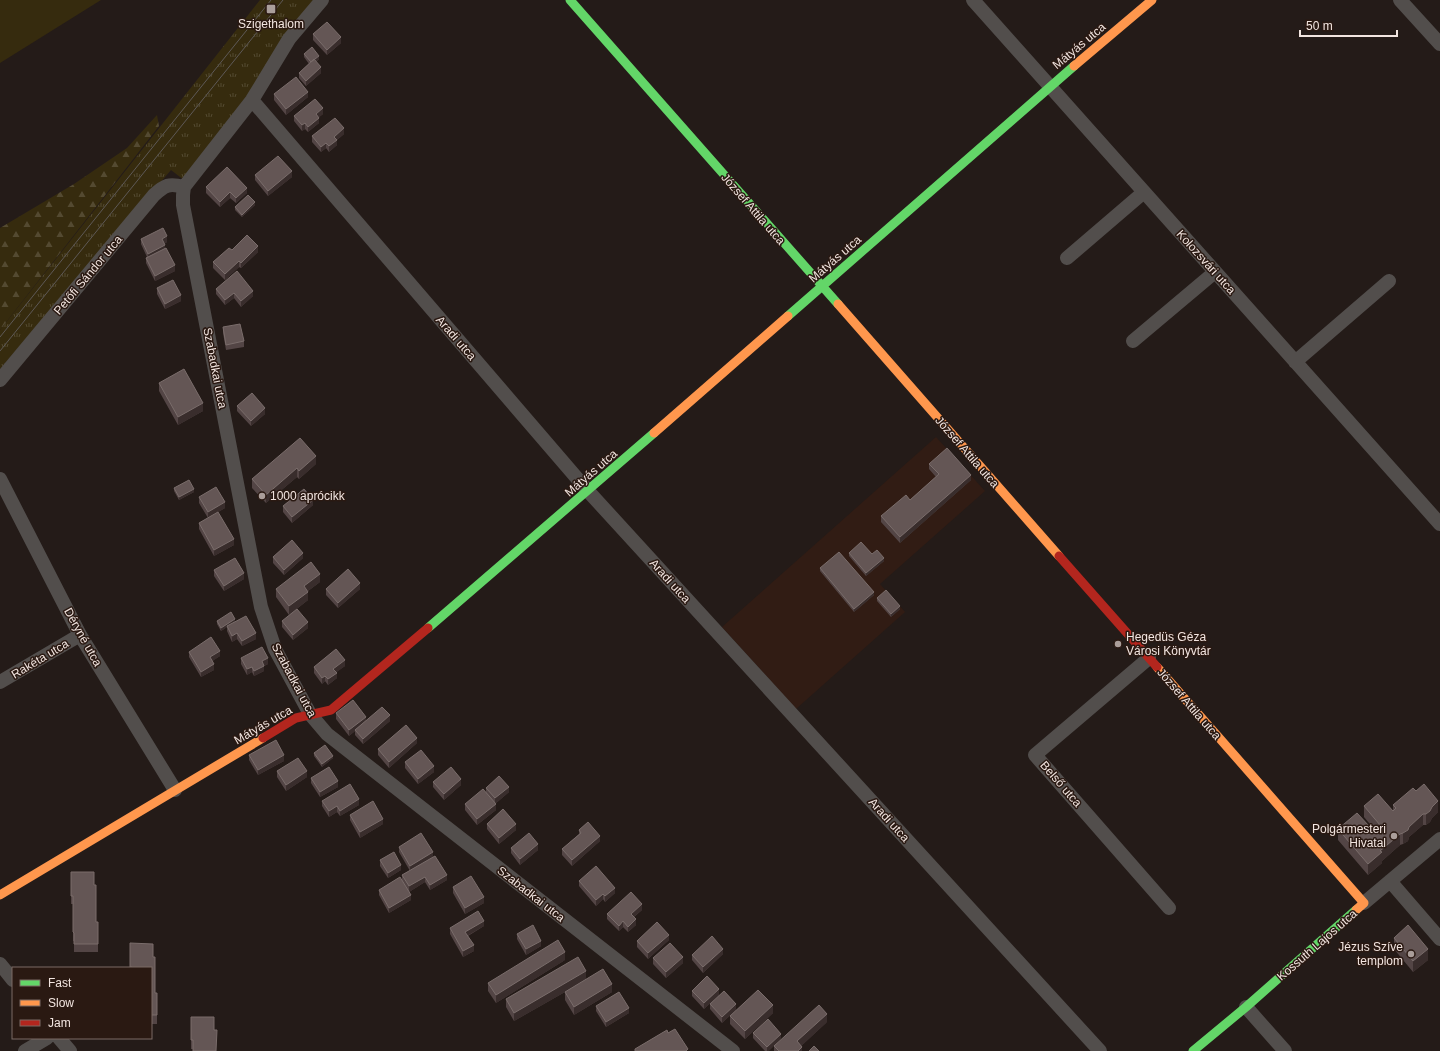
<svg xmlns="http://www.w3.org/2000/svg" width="1440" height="1051" font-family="Arial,sans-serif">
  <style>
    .built { fill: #311c14 }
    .grass { fill: url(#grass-tufts) }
    .forest { fill: url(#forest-firs) }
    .garden { fill: #362b0e }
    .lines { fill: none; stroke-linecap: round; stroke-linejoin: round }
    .street { stroke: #524e4c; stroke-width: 14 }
    .fast { stroke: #63d668; stroke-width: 9 }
    .slow { stroke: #ff974d; stroke-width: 9 }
    .jam { stroke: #b3261e; stroke-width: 9 }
    .tram { stroke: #5e5957; stroke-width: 1 }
    .wall { fill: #534545 }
    .shaded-wall { fill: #392d2c }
    .building { fill: #645655; stroke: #7a6d6b }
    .poi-dot { fill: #aa9e9a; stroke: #2a1912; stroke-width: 1.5 }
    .labels { text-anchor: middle; stroke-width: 3; stroke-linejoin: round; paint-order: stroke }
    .poi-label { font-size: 12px; fill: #f2e5e0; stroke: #2a1912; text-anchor: start }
    .street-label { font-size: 12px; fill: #f2e5e0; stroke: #2a1912 }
  </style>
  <defs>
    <pattern id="grass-tufts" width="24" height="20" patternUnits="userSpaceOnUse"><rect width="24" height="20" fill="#362b0e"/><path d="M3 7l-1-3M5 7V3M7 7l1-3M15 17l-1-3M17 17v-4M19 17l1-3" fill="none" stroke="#544a31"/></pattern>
    <pattern id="forest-firs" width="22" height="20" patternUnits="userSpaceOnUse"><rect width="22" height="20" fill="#362b0e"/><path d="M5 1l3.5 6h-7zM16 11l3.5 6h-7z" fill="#544a31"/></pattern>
  </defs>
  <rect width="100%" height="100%" fill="#241b18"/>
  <path class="built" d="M936,437L985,491L880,584L905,612L796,709L722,627Z"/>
  <path class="grass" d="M260,0H314L250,97L184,180L171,170L0,369V330Z"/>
  <path class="forest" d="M157,115L159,126L0,330V228L74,184L127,148Z"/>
  <path class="garden" d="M0,0H101L0,63Z"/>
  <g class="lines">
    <path class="street" d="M322,0L289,39L252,100L184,187L183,195V205L261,607L275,649L310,714L327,734L733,1051
      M973,0L1440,524
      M1400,0L1440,44
      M252,100L588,491L1100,1051
      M1067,258L1144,192
      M1133,341L1215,272
      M1295,362L1389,281
      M0,380L154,195C165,185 169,183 184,187
      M0,479L80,635L175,790
      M1149,658L1035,755L1169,908
      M0,682L80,635
      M1390,881L1440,939
      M1364,903L1440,839
      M0,964L13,980
      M1246,1007L1285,1051
      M59,1038L70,1051
      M25,1051L47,1038"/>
    <path class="fast" d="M570,0L838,304
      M788,316L1074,66
      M428,628L654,433
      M1193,1051L1246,1007L1356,910"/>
    <path class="slow" d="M1074,66L1152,0
      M838,304L1059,556
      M654,433L788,316
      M1157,667L1364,903L1356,910
      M0,895L263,738"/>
    <path class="jam" d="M1059,556L1157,667
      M263,738L296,718L331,710L428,628"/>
    <path class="tram" d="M0,337L271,0
      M0,351L283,0"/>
  </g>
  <path class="wall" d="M313,34L341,43L327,55L313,40Z
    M304,54L319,59L316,62L321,73L306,86L299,78V73L309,64L304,57Z
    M274,94L308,97L286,115L274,100Z
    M323,114L319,117V123L308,132L305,129L302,131L294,121V116Z
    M344,134L337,140V145L329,152L326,148L321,152L312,142V136Z
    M255,175L292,177L268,196L255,180Z
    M206,187L247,193L236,203L230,198L220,207L206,193Z
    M255,205L242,217L235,210V207Z
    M141,239L167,242L164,244L165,248L175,271L155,281L146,263V258L147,257L141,244Z
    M232,250L258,252L241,268L239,267L225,280L213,268V262Z
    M157,288L181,301L165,309L157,294Z
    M216,289L253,296L241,307L234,298L225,305L216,294Z
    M223,327L244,341V347L226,350L223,333Z
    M159,383L203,411L178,425L159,391Z
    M237,406L265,414L251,426L237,411Z
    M316,464L299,479L297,477L266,503L252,488V479Z
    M929,464L971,480L900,543L881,522V516L910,500L936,477L929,469Z
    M174,488L194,492L179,500L174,491Z
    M199,497L225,508L208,518L199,503Z
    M313,505L292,523L283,512V506Z
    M199,523L234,545L214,556L199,529Z
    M849,553L872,554L884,561L866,576L849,556Z
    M273,557L303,558L284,575L273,563Z
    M820,568L874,595L854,612L820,571Z
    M214,570L244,579L224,591L214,576Z
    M320,582L308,591V600L289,615L276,597V589Z
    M326,589H360L338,608L326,595Z
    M877,598L900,609L891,617L877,601Z
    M217,621H235L256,639L242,646L237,639L232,642L227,631V627L221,631L217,624Z
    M282,621L308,628L293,640L282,627Z
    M189,652L220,656L212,661L214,670L201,677L189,657Z
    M241,658L268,664L264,666V671L254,676L252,672L247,675L241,664Z
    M345,666L336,672L337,678L328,685L325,681L322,684L314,673V667Z
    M336,713L366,720L390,721L363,744L355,735V731L349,736L336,719Z
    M417,743L389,768L378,755V749Z
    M314,753L333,758L322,767L314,756Z
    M249,755L284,761L258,775L249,760Z
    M405,762L434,772L418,784L405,768Z
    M277,771L307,777L286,791L277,777Z
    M311,778L338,787L320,797L311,783Z
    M433,782L461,785L444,800L433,787Z
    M486,788L509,792L495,804L496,810L477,825L465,810V804L486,792Z
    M1416,791L1438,812L1432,818L1430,822L1426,825H1423L1409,837L1408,841L1403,844L1400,845L1382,861V863L1368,875L1338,840V829L1369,834L1374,829L1364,817V806L1393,811V805Z
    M322,801L359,805L340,816L337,812L329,817L322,806Z
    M350,815L383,824L360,838L350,820Z
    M487,824L516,830L499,844L487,829Z
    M579,830L600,841L572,866L562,855V849L579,834Z
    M399,847L433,857L447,880L430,890L425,882L409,892L402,881V875L410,871L399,852Z
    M511,848L538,850L520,865L511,853Z
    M380,860L401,870L388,878L380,866Z
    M71,872L94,885L96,922H98V952H74V941H73V904H71Z
    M579,881L615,893L605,902L603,899L596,906L579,886Z
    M453,887L484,903L465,914L453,893Z
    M379,890L411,900L389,913L379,895Z
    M642,910L634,917L636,925L628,932L623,927L619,931L607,919V914Z
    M484,926L468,936L474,951L463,957L450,934V928Z
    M517,934L541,946L526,955L517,939Z
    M1394,938L1428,960L1413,972L1394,949Z
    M669,940L648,959L637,947V941Z
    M130,943L153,957L155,993H157V1024H151V968H130Z
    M723,954L703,973L692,960V955Z
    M653,958L683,963L666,978L653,964Z
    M565,960L496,1003L488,991V983Z
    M586,980L514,1021L506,1007V999Z
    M692,991L719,995L704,1009L692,996Z
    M565,992H612L574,1015L565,1000Z
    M710,1004L736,1010L722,1023L710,1009Z
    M596,1006L629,1013L606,1027L596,1011Z
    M773,1013L745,1039L730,1024V1016Z
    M191,1017H214L193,1049H191Z
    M768,1019L769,1051H765L753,1038V1033Z
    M827,1022L801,1046L802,1051H774V1046Z"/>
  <path class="shaded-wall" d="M341,37V43L327,55V50Z
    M319,56V59L311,66V63Z
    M321,67V73L306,86V81Z
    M308,92V97L286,115V109Z
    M323,108V114L316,120V114Z
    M319,118V123L308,132V127Z
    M305,123V129L302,131V125Z
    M344,128V134L337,140V145L329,152V146L334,137Z
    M326,143V148L321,152V147Z
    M292,171V177L268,196V191Z
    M247,188V193L236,203V198Z
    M230,192V198L220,207V202Z
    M255,202V205L242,217V215Z
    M167,236V242L162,245V239Z
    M165,245V251L148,260V254Z
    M258,246V252L241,268V263Z
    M239,261V267L225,280V274Z
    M175,265V271L155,281V276Z
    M253,291V296L241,307V301Z
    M234,293V298L225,305V300Z
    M181,295V301L165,309V304Z
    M203,403V411L178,425V417Z
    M265,408V414L251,426V421Z
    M316,456V464L299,479V471Z
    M297,468V477L266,503V495Z
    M971,475V480L900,543V537Z
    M194,489V492L179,500V497Z
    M313,500V505L292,523V517Z
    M225,502V508L208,518V512Z
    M234,539V545L214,556V550Z
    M303,553V558L284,575V570Z
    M884,558V561L866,576V573Z
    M244,573V579L224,591V586Z
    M320,574V582L304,594V586Z
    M360,583V589L338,608V603Z
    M308,592V600L289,615V606Z
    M874,592V595L854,612V609Z
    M900,606V609L891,617V614Z
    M235,619V622L221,631V628Z
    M308,622V628L293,640V635Z
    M237,633V639L232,642V636Z
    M256,633V639L242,646V641Z
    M220,651V656L210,663V657Z
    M268,658V664L264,666V671L254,676V671L262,661Z
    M345,660V666L333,675V669Z
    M214,664V670L201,677V672Z
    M252,667V672L247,675V669Z
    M337,673V678L328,685V679Z
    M325,676V681L322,684V678Z
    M390,715V721L363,744V739Z
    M366,717V722L355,730V731L349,736V730Z
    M417,738V743L389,768V762Z
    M284,755V761L258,775V770Z
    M333,756V758L322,767V764Z
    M434,766V772L418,784V779Z
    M307,771V777L286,791V785Z
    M461,779V785L444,800V794Z
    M338,781V787L320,797V792Z
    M509,787V792L495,804V798Z
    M359,799V805L340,816V811Z
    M1438,801V812L1432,818L1430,822L1426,825V814L1432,807Z
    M496,804V810L477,825V819Z
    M337,806V812L329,817V811Z
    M1423,814V825L1409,837L1408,841L1403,844V833L1409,827Z
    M383,819V824L360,838V832Z
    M516,824V830L499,844V838Z
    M1369,826V837L1363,831Z
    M1400,834V845L1382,861V863L1368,875V864L1380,851Z
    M600,836V841L572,866V860Z
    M538,844V850L520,865V859Z
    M433,852V858L410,872V866Z
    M401,865V870L388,878V873Z
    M447,875V880L430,890V885Z
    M425,877V882L409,892V886Z
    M615,888V893L605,902V896Z
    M603,894V899L596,906V900Z
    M411,895V900L389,913V908Z
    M484,897V903L465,914V908Z
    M642,904V910L631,919V914Z
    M636,919V925L628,932V927Z
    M484,921V926L465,937V932Z
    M623,921V927L619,931V926Z
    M669,935V940L648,959V953Z
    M541,941V946L526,955V949Z
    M474,945V951L463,957V951Z
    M723,949V954L703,973V967Z
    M1428,949V960L1413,972V961Z
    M565,952V960L496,1003V995Z
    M683,957V963L666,978V972Z
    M586,971V980L514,1021V1013Z
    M612,984V992L574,1015V1007Z
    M719,989V995L704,1009V1003Z
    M736,1004V1010L722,1023V1017Z
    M773,1005V1013L745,1039V1031Z
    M629,1008V1013L606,1027V1022Z
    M827,1014V1022L797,1050V1041Z
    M781,1034V1039L769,1051H767V1047Z
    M802,1047V1051H798Z"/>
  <path class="building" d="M327,22L341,37L327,50L313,34Z
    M312,47L319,56L311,62L304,54Z
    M314,59L321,67L306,81L299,73Z
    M296,77L308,92L286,109L274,94Z
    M315,99L323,108L316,114L319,118L308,127L305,123L302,125L294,116Z
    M335,118L344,128L334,137L337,140L329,146L326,143L321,147L312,136Z
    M278,156L292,171L268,191L255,175Z
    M227,167L247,188L236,198L230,192L220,202L206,187Z
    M248,195L255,202L242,215L235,207Z
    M163,228L167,236L162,239L165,245L148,254L141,239Z
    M247,235L258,246L241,263L239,261L225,274L213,262L229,248L232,250Z
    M166,248L175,265L155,276L146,258Z
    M237,271L253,291L241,301L234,293L225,300L216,289Z
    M173,280L181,295L165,304L157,288Z
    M240,324L244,341L226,345L223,327Z
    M184,369L203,403L178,417L159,383Z
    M252,393L265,408L251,421L237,406Z
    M300,438L316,456L299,471L297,468L266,495L252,479Z
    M947,448L971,475L900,537L881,516L906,495L910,500L939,474L929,464Z
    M189,480L194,489L179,497L174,488Z
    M216,487L225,502L208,512L199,497Z
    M304,489L313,500L292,517L283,506Z
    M218,512L234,539L214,550L199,523Z
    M292,540L303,553L284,570L273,557Z
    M861,542L872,554L877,550L884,558L866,573L849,553Z
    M839,552L874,592L854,609L820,568Z
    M235,558L244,573L224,586L214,570Z
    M311,562L320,574L304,586L308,592L289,606L276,589Z
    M348,569L360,583L338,603L326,589Z
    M886,590L900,606L891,614L877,598Z
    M297,609L308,622L293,635L282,621Z
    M231,612L235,619L221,628L217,621Z
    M246,616L256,633L242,641L237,633L232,636L227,626Z
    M211,637L220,651L210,657L214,664L201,672L189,652Z
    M262,647L268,658L262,661L264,666L254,671L252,667L247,669L241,658Z
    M336,649L345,660L333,669L337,673L328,679L325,676L322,678L314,667Z
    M353,700L366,717L349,730L336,713Z
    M382,707L390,715L363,739L355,730Z
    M406,725L417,738L389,762L378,749Z
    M276,740L284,755L258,770L249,755Z
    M325,745L333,756L322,764L314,753Z
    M421,750L434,766L418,779L405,762Z
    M298,758L307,771L286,785L277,771Z
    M329,767L338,781L320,792L311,778Z
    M451,767L461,779L444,794L433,782Z
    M499,776L509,787L495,798L486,788Z
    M350,784L359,799L340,811L337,806L329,811L322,801Z
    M1424,784L1438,801L1432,807L1430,811L1426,814H1423L1409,827L1408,830L1403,833L1400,834L1380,851L1382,852L1368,864L1338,829L1357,813L1369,826L1363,831L1367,835L1380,825L1364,806L1378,794L1393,811L1396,808L1393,805L1413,788L1416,791Z
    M483,789L496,804L477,819L465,804Z
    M373,801L383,819L360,832L350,815Z
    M503,809L516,824L499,838L487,824Z
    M588,822L600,836L572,860L562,849L581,833L579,830Z
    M421,833L433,852L410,866L399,847Z
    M529,833L538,844L520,859L511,848Z
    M394,852L401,865L388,873L380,860Z
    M435,856L447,875L430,885L425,877L409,886L402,875Z
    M596,866L615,888L605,896L603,894L596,900L579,881Z
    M71,872H94V885H96V922H98V944H74V933L73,932V896H71Z
    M471,876L484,897L465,908L453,887Z
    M400,877L411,895L389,908L379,890Z
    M631,892L642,904L631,914L636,919L628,927L623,921L619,926L607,914Z
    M478,911L484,921L465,932L474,945L463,951L450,928Z
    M657,922L669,935L648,953L637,941Z
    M533,925L541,941L526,949L517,934Z
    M1408,925L1428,949L1413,961L1394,938Z
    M712,936L723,949L703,967L692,955Z
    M558,940L565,952L496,995L488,983Z
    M130,943L153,944V957H155V993H157V1015H151V968H132V967H130Z
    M670,943L683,957L666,972L653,958Z
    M578,957L586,971L514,1013L506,999Z
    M603,969L612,984L574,1007L565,992Z
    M707,976L719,989L704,1003L692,991Z
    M758,990L773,1005L745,1031L730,1016Z
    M724,991L736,1004L722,1017L710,1004Z
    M619,992L629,1008L606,1022L596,1006Z
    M819,1005L827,1014L797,1041L802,1047L798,1051H779L774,1046Z
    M191,1017H214V1030H217L216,1051H193V1040H191Z
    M768,1019L781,1034L767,1047L753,1033Z
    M675,1029L688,1049L686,1051H635V1049L667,1030L668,1033Z
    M814,1046L819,1051H809Z"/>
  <g class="poi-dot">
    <rect x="266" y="4" width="10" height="10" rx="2"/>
    <circle cx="262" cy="496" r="4"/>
    <circle cx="1118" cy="644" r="4"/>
    <circle cx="1394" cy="836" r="4"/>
    <circle cx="1411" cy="954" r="4"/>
  </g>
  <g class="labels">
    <g class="poi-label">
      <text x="271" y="28" text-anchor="middle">Szigethalom</text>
      <text x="270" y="500">1000 aprócikk</text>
      <text x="1126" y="641">Hegedüs Géza<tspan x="1126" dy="14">Városi Könyvtár</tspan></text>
      <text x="1386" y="833" text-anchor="end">Polgármesteri<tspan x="1386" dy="14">Hivatal</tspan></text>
      <text x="1403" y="951" text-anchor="end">Jézus Szíve<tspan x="1403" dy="14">templom</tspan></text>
    </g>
    <g class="street-label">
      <text transform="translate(1079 46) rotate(-40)" y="4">Mátyás utca</text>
      <text transform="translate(753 209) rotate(49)" y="4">József Attila utca</text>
      <text transform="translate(835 259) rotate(-41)" y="4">Mátyás utca</text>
      <text transform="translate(1206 262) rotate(48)" y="4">Kolozsvári utca</text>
      <text transform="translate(88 275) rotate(-50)" y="4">Petőfi Sándor utca</text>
      <text transform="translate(456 338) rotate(49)" y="4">Aradi utca</text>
      <text transform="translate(215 368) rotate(79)" y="4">Szabadkai utca</text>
      <text transform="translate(967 452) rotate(49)" y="4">József Attila utca</text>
      <text transform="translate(591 473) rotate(-41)" y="4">Mátyás utca</text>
      <text transform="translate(670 581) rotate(48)" y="4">Aradi utca</text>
      <text transform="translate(83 637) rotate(61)" y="4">Déryné utca</text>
      <text transform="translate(40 659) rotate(-31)" y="4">Rakéta utca</text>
      <text transform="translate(294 680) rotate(62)" y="4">Szabadkai utca</text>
      <text transform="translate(1189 704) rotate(49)" y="4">József Attila utca</text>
      <text transform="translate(263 725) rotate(-30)" y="4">Mátyás utca</text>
      <text transform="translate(1061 784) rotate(49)" y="4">Belső utca</text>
      <text transform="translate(889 820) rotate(48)" y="4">Aradi utca</text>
      <text transform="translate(531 894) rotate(38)" y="4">Szabadkai utca</text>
      <text transform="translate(1317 945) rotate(-41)" y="4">Kossuth Lajos utca</text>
    </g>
  </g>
  <rect x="12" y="967" width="140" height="72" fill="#2a1912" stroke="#7a6b64"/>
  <rect x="20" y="980" width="20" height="6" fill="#63d668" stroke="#7a6b64"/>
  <text x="48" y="987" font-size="12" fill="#f2e5e0">Fast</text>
  <rect x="20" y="1000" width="20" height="6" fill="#ff974d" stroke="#7a6b64"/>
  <text x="48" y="1007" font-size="12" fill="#f2e5e0">Slow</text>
  <rect x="20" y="1020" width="20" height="6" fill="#b3261e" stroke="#7a6b64"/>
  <text x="48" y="1027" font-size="12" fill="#f2e5e0">Jam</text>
  <path d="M1300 30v6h97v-6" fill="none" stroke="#f2e5e0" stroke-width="2"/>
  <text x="1306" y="30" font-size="12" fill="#f2e5e0" stroke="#2a1912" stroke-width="3" paint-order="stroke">50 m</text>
</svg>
